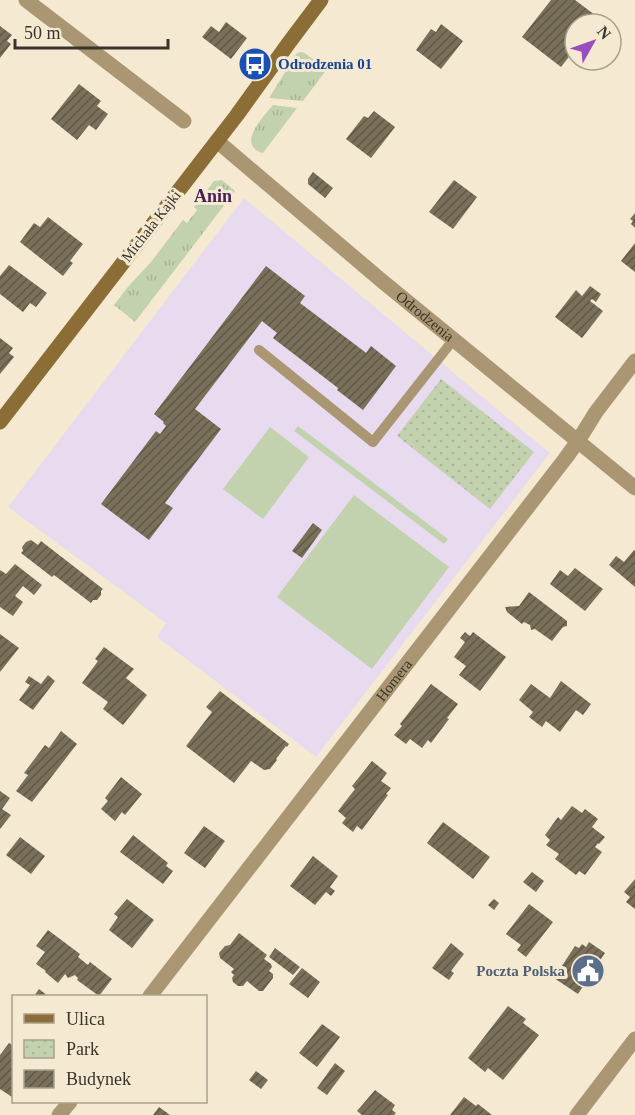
<svg xmlns="http://www.w3.org/2000/svg" width="635" height="1115" font-family="Georgia,serif">
  <style>
    .education { fill: #e8dbef }
    .grass { fill: url(#grass-tufts) }
    .park { fill: url(#park-dots) }
    .pitch { fill: #c3d2ae }
    .building { fill: url(#building-hatch) }
    .lines { fill: none; stroke-linecap: round; stroke-linejoin: round }
    .lane { stroke: #ab9673; stroke-width: 10 }
    .street { stroke: #ab9673; stroke-width: 15 }
    .secondary { stroke: #8c6d35; stroke-width: 15 }
    .labels { text-anchor: middle; stroke-width: 6; stroke-linejoin: round; paint-order: stroke }
    .transit-label { font-size: 15px; font-weight: bold; fill: #164399; stroke: #f5ead1; text-anchor: start }
    .street-label { font-size: 15px; fill: #38342b; stroke: #f5ead1 }
    .service-label { font-size: 15px; font-weight: bold; fill: #4e5e75; stroke: #f5ead1; text-anchor: end }
    .quarter-label { font-size: 18px; font-weight: bold; fill: #442056; stroke: #f5ead1 }
  </style>
  <defs>
    <pattern id="grass-tufts" width="24" height="20" patternUnits="userSpaceOnUse" patternTransform="scale(1.5)"><rect width="24" height="20" fill="#c3d2ae"/><path d="M3 7l-1-3M5 7V3M7 7l1-3M15 17l-1-3M17 17v-4M19 17l1-3" fill="none" stroke="#a8b596"/></pattern>
    <pattern id="park-dots" width="8" height="8" patternUnits="userSpaceOnUse" patternTransform="scale(1.5)"><rect width="8" height="8" fill="#c3d2ae"/><path d="M2 2h.1M6 6h.1" fill="none" stroke="#a8b596" stroke-width="1.8" stroke-linecap="round"/></pattern>
    <pattern id="building-hatch" width="6" height="6" patternUnits="userSpaceOnUse" patternTransform="scale(1.5)"><rect width="6" height="6" fill="#7a705a"/><path d="M-1 1l2-2M0 6l6-6M5 7l2-2" fill="none" stroke="#605847"/></pattern>
  </defs>
  <rect width="100%" height="100%" fill="#f5ead1"/>
  <path class="education" d="M244,198L550,453L316,757L157,637L166,623L8,507Z"/>
  <path class="grass" d="M303,52L327,69L303,101L269,98L297,53Z
    M273,105L297,108L263,153C235,145 264,116 273,105Z
    M222,180L235,191L135,322L114,305L127,288L151,262L183,220L187,223L197,210L194,207L214,181Z"/>
  <path class="park" d="M441,379L534,452L490,509L397,436Z"/>
  <path class="pitch" d="M298,426L448,539L444,544L294,431Z
    M270,427L309,457L263,519L223,489Z
    M354,495L449,567L372,669L277,597Z"/>
  <path class="building" d="M551,0H575L599,18L594,24H575V49L561,67L522,37Z
    M226,22L247,38L231,59L202,37L211,26L219,32Z
    M441,24L463,41L441,69L416,50L431,29L436,32Z
    M0,26L12,35L7,41L11,44L0,58Z
    M79,84L101,101L97,106L108,114L96,130L89,125L77,140L51,119Z
    M374,111L395,127L371,158L346,139L364,116L368,118Z
    M313,172L333,188L325,198L308,184V179Z
    M454,180L477,197L453,229L429,212Z
    M635,213V228L631,224L633,221L630,219Z
    M48,217L83,244L70,261L73,263L63,276L20,242L34,223L40,227Z
    M635,243V272L621,261Z
    M9,265L47,293L36,307L30,303L23,312L0,294V276Z
    M266,266L305,296L300,303L365,352L366,353L371,346L396,366L363,410L337,390L338,388L273,338L277,333L262,321L195,409L221,429L165,503L173,508L149,540L101,504L156,431L160,434L166,426L163,423L164,422L154,414Z
    M590,286L601,294L596,302L592,299L590,301L603,311L582,338L555,317L576,290L582,296Z
    M0,338L13,348L9,353L14,357L0,374Z
    M313,523L322,530L302,558L292,551Z
    M31,540L38,545L41,541L103,589L101,591V595L97,600H93L91,603L54,575L52,577L21,553L23,551L22,547L26,542Z
    M634,550L635,551V587L609,565L616,556L624,562Z
    M15,564L42,585L34,595L23,586L15,596L23,602L13,616L0,607V570L6,574Z
    M575,568L603,589L585,611L550,584L560,570L568,576Z
    M529,592L567,621V626L563,627L552,641L535,629L531,630L530,625L524,622L522,624L507,612L505,607L519,606Z
    M465,632L470,636L473,632L506,657L480,691L459,675L466,666L454,657L465,642L460,638Z
    M0,634L19,648L0,672Z
    M104,647L134,669L126,678L147,695L123,725L103,709L108,702L82,683L98,661L95,659Z
    M48,675L55,681L33,710L19,700L30,685L25,682L29,676L41,684Z
    M561,681L591,704L583,715L576,710L560,732L546,721L542,727L529,717L533,712L519,700L531,684L550,698Z
    M431,684L458,704L447,718L449,719L431,743L428,740L422,748L410,739L406,744L394,735L402,726L400,724Z
    M220,691L289,744L287,747L286,746L276,759L277,760L270,769L264,770L251,761L234,783L186,746L212,712L206,707Z
    M61,731L77,744L32,802L16,791L28,775L24,773L45,745L49,748Z
    M372,761L387,773L381,781L391,788L386,794L388,795L362,830L357,826L353,832L342,823L346,818L338,811L355,789L352,786Z
    M121,777L142,794L125,815L122,812L115,821L101,809L108,801L105,798Z
    M0,791L10,798L2,809L11,815L0,829Z
    M572,806L582,813L585,809L598,819L592,827L605,837L599,844L598,843L595,847L602,852L585,875L579,871L576,875L555,859L559,854L546,845L550,840L545,835L558,817L561,820Z
    M443,822L490,857L473,879L427,843Z
    M204,826L225,841L205,868L184,853Z
    M133,835L168,863L166,866L173,871L163,884L120,852Z
    M20,837L45,856L31,874L6,855Z
    M313,856L338,876L330,887L335,891L331,896L326,892L315,905L290,886Z
    M532,872L544,881L536,892L523,882Z
    M635,879V909L626,902L630,897L624,892Z
    M127,899L154,920L132,948L109,930L118,917L114,914Z
    M494,899L499,903L494,910L488,905Z
    M529,904L553,922L526,957L517,950L521,945L506,934Z
    M48,930L80,954L78,957L88,965L90,962L112,979L99,996L77,980L78,978L75,975L68,978L65,974L58,983L45,972L46,971L36,964L45,952L36,946Z
    M239,933L267,955L264,959L271,964L272,967L269,971L273,974V978L263,991H259L247,981L243,986H238L233,982L232,978L234,975L231,972L234,969L220,958L219,953L225,946L230,945Z
    M589,942L605,953L578,994L554,978L575,946L579,948L582,944L586,947Z
    M451,943L464,954L451,971L454,973L449,980L432,968Z
    M275,948L300,967L293,975L269,957Z
    M302,968L320,982L308,998L289,984Z
    M39,989L48,996H34Z
    M508,1006L526,1019L523,1023L539,1035L503,1080L488,1068L485,1072L468,1058Z
    M322,1024L340,1037L317,1067L299,1053Z
    M9,1043L14,1046V1095L12,1097L0,1089V1055Z
    M335,1063L345,1071L327,1095L317,1088Z
    M256,1071L268,1080L261,1089L249,1080Z
    M375,1090L395,1105L392,1110L396,1113L394,1115H362L357,1111Z
    M464,1097L476,1106L478,1104L492,1115H450Z
    M159,1107L170,1115H153Z"/>
  <g class="lines">
    <path class="lane" d="M259,350L373,442L454,339"/>
    <g class="street">
      <path d="M26,0L184,121"/>
      <path id="s1" d="M217,141L382,281L635,488"/>
      <path id="s2" d="M150,996L565,459L578,441L596,412L635,361"/>
      <path d="M59,1115L70,1102"/>
      <path d="M577,1115L635,1039"/>
    </g>
    <path class="secondary" d="M0,422L237,115L288,44L321,0"/>
  </g>
  <defs>
    <g id="bus-disc" transform="scale(1.725)"><circle r="9.5" fill="#1a4fb4" stroke="#f5ead1"/><path d="M-5-6H5V4H4V6H2V4H-2V6H-4V4H-5ZM-3.5-4V0h7V-4ZM-3.5 1.2v1.5H-2V1.2ZM2 1.2v1.5H3.5V1.2Z" fill="#fff"/></g>
    <g id="civic-disc" transform="scale(1.725)"><circle r="9.5" fill="#5c6f8a" stroke="#f5ead1"/><path d="M-.6-6.5H3V-4.5H.6V-3L4-1V1h2V6H-6V1h2V-1L-.6-3ZM-1.2 2.5V6h2.4V2.5Z" fill="#fff"/></g>
  </defs>
  <g fill-rule="evenodd">
    <use href="#bus-disc" x="255" y="64"/>
    <use href="#civic-disc" x="588" y="971"/>
  </g>
  <g class="labels">
    <g class="transit-label">
      <text x="278" y="69">Odrodzenia 01</text>
    </g>
    <g class="street-label">
      <text transform="translate(151 226) rotate(-52)" y="5">Michała Kajki</text>
      <text dy="5" stroke="none"><textPath href="#s1" startOffset="272">Odrodzenia</textPath></text>
      <text dy="5" stroke="none"><textPath href="#s2" startOffset="399">Homera</textPath></text>
    </g>
    <g class="service-label">
      <text x="565" y="976">Poczta Polska</text>
    </g>
    <g class="quarter-label">
      <text x="213" y="202">Anin</text>
    </g>
  </g>
  <rect x="12" y="995" width="195" height="108" fill="#f5ead1" stroke="#a9a18f" stroke-width="1.5"/>
  <rect x="24" y="1014" width="30" height="9" fill="#8c6d35" stroke="#a9a18f" stroke-width="1.5"/>
  <text x="66" y="1025" font-size="18" fill="#38342b">Ulica</text>
  <rect x="24" y="1040" width="30" height="18" fill="url(#park-dots)" stroke="#a9a18f" stroke-width="1.5"/>
  <text x="66" y="1055" font-size="18" fill="#38342b">Park</text>
  <rect x="24" y="1070" width="30" height="18" fill="url(#building-hatch)" stroke="#a9a18f" stroke-width="1.5"/>
  <text x="66" y="1085" font-size="18" fill="#38342b">Budynek</text>
  <g transform="translate(593 42) rotate(50)"><circle r="28" fill="#f5ead1" stroke="#a9a18f" stroke-width="1.5"/>
  <path d="M0-4.5L10 22L0 15L-10 22Z" fill="#994dbe"/>
  <text y="-9" font-size="16" font-weight="bold" text-anchor="middle" fill="#38342b">N</text>
  </g>
  <path d="M15 39v9h153v-9" fill="none" stroke="#38342b" stroke-width="3"/>
  <text x="24" y="39" font-size="18" fill="#38342b" stroke="#f5ead1" stroke-width="4.5" paint-order="stroke">50 m</text>
</svg>
